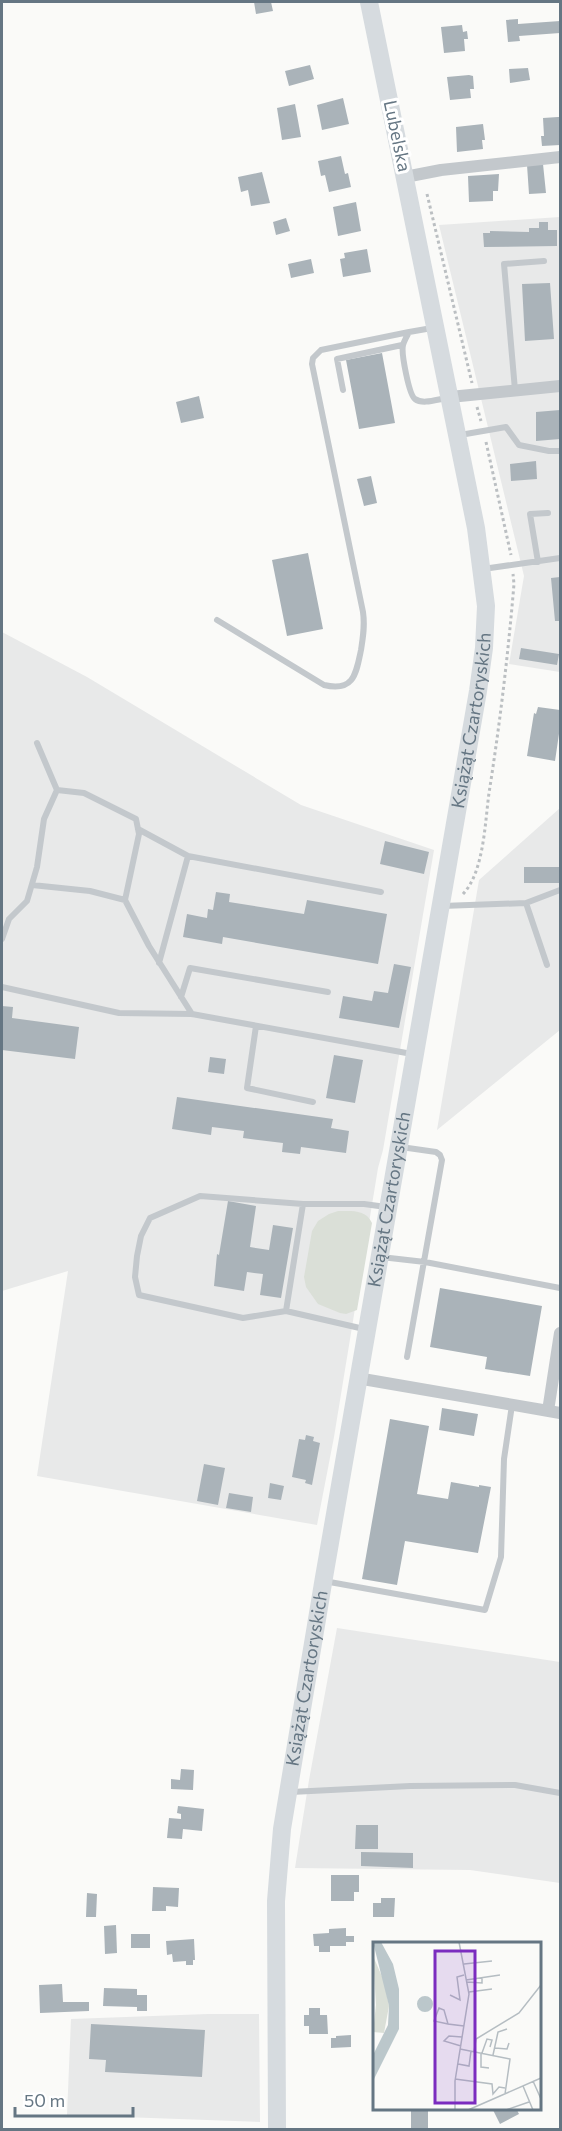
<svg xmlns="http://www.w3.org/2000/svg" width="562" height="2131" font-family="Commissioner,sans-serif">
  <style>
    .built { fill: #e8e9e9 }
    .green { fill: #dadfd7 }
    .building { fill: #aab3b9 }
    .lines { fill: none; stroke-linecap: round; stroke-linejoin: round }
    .path { stroke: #bbbfc2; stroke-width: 3; stroke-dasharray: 3 3; stroke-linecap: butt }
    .service { stroke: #c3c8cc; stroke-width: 6 }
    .minor { stroke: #c3c8cc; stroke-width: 12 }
    .secondary { stroke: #d6dbdf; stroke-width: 18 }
    .labels { text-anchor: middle; stroke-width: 6; stroke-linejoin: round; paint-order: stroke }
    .street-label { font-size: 18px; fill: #657683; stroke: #fff }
    .inset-road { fill: none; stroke: #b5bdc2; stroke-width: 1.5 }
    .view { fill: #7b2cbf; fill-opacity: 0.15; stroke: #7b2cbf; stroke-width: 3 }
    .inset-edge { fill: none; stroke: #657683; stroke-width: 3 }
  </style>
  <rect width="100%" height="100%" fill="#fafaf8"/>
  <path class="built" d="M560,217V672L509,664L524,576L439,225Z
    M2,632L87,677L301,805L434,850L383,1150L378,1168L334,1437L317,1525L37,1476L68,1271L2,1291Z
    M560,808V1030L437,1130L479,880Z
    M337,1628L560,1662V1883L470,1870L295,1868L309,1780Z
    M208,2014H259L260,2122L67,2115L71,2019Z"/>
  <path class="green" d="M338,1211C351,1211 366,1209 372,1223L357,1310L346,1314L340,1313L318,1304L306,1287L304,1277L312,1231L318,1221L329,1214Z"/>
  <path class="building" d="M254,2H271L273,11L256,14Z
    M518,19V24L560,21V33L519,36L520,41L508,42L506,20Z
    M462,25L463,32L467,31L468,39H464L465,51L444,53L441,27Z
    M310,65L314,79L289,86L285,71Z
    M528,68L530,80L510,83L509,69Z
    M469,75L473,76L474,89H470L471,98L450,100L447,77Z
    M343,98L349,124L322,130L317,105Z
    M295,104L301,137L282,140L277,108Z
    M558,117H560V145L542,146L541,136H544L543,118Z
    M483,124L485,140H482L483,149L457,152L456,127Z
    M341,156L345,174L348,173L351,187L329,192L325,175L321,176L318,161Z
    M543,164L546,193L529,194L527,165Z
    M262,172L270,203L251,206L248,190L241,192L238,177Z
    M499,174L498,191H493V201L469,202L468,176Z
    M356,202L361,231L338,236L333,207Z
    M286,218L290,231L276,235L273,222Z
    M539,222H548V230H557V246L484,247L483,233H490V231L529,232V228H539Z
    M367,249L371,272L343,277L340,259L345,258L344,253Z
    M311,259L314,273L291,278L288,264Z
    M550,283L554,339L525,341L522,284Z
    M382,353L395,423L359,429L346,360Z
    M199,396L204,418L181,423L176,402Z
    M560,410V439L536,441V412Z
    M536,461L537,479L511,481L510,464Z
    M371,476L377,503L364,506L357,479Z
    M308,553L323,629L287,636L272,560Z
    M560,577V621H555L551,578Z
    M521,648L559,654L557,665L519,659Z
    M538,707L560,710V727L555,761L527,756L534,713L536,714Z
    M385,841L429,852L424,874L380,864Z
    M524,867H560V883H524Z
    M216,892L230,894L229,902L304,914L307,900L387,914L378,964L223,937L222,944L183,937L187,914L207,918L208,909L213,910Z
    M394,964L411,967L399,1028L339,1018L343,996L372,1001L374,991L388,993Z
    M2,1006L13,1007L12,1018L79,1027L75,1059L2,1050Z
    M334,1055L363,1060L355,1103L326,1098Z
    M210,1057L226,1059L224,1074L208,1072Z
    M177,1097L333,1119L331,1128L349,1131L346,1153L301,1147L300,1154L282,1152L283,1143L243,1138L244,1131L212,1127L211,1135L172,1129Z
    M228,1201L256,1206L250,1247L269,1250L273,1225L293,1228L281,1298L260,1295L263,1274L247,1272L244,1291L214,1286L217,1254L219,1255Z
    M440,1288L542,1306L530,1376L485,1369L487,1357L430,1347Z
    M442,1408L478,1414L474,1436L439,1430Z
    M390,1419L429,1426L417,1494L448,1499L451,1482L479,1487V1485L491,1487L478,1553L405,1541L397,1585L362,1579Z
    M306,1435L314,1437L313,1441L320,1443L312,1485L305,1483L306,1480L292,1477L299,1439L305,1440Z
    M204,1464L225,1468L218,1505L197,1501Z
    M270,1483L284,1486L281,1500L268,1498Z
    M229,1493L253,1497L251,1512L226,1508Z
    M181,1769L194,1770L193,1790L171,1789V1779L180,1780Z
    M178,1806L204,1809L202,1831L183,1829L182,1839L167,1838L169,1818L181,1819V1814L177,1813Z
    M356,1825H378V1849H355Z
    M361,1852L413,1853V1868L361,1866Z
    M331,1875H359V1892H354V1901H331Z
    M153,1887L179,1888L178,1907L166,1906V1911H152Z
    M87,1893L97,1894L96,1917H86Z
    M381,1898H395L394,1917H373V1903H381Z
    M116,1925L117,1953L105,1954L104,1926Z
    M346,1928V1936H354V1942H346V1946H330V1952H319V1946H314L313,1934L329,1933V1929Z
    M131,1934H150V1948H131Z
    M194,1939L195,1960H193V1965H186V1961L173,1962L172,1954L167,1955L166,1941Z
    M62,1984L63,2002H89V2011L40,2013L39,1985Z
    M104,1988L137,1989V1995H147V2011H137V2007L103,2006Z
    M309,2008H320V2015H327L328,2034H309V2026H304V2015H309Z
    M91,2024L205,2030L202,2077L105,2072L106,2060L89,2059Z
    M351,2035V2047L331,2048V2038H336V2036Z
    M411,2108H428V2130H411Z
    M492,2108H516L519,2114L500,2124Z"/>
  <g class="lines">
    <path class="path" d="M427,194L472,383
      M477,407L481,421
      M486,442L511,555
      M463,894C484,872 485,822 489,793C500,723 508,655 514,584L513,574"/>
    <path class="service" d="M432,328L409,332C407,336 404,341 403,345C401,353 409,395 415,399C423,405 438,399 447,398
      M343,390L337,359L402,345
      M515,390L504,264L544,261
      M460,435L506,427L519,445L549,451H560
      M538,562L530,514L548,513
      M483,569L560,558
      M217,620L324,685C354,692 356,674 361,650C363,637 365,626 363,612L312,364L313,358L321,350L409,332
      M37,743L57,790
      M138,829L188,856L381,892
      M32,885L90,891L125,900
      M526,903L547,965
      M442,906L526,903L560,890
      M2,939L9,919L27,901L37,867L44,819L57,790L84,793L136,819L139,834L125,900L149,946L192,1014
      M159,963L188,856
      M2,987L119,1013L192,1014L412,1054
      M181,997L190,968L328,992
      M256,1026L247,1088L313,1102
      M401,1147L436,1152L440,1155L442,1160L407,1357
      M381,1257L425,1262L560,1288
      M286,1311L303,1204
      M364,1329L286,1311L243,1318L139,1295L135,1277L137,1256L141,1236L150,1218L200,1196L303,1204H364L386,1207
      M324,1581L485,1610L501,1557L504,1459L512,1405
      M291,1792L410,1786L515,1785L560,1793"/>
    <path class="minor" d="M405,177L441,170L560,157
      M450,397L560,386
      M357,1378L560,1413
      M548,1411L560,1333"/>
    <path class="secondary" id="s1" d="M277,2130L276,1901L282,1829C344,1449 413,1070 478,691L484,648L486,606L476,528L369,2"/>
  </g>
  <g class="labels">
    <g class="street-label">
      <text transform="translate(397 136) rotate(78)" y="6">Lubelska</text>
      <text dy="6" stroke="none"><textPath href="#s1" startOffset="1426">Książąt Czartoryskich</textPath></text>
      <text dy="6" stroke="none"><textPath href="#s1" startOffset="940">Książąt Czartoryskich</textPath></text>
      <text dy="6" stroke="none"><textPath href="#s1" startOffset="454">Książąt Czartoryskich</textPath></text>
    </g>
  </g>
  <g transform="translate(373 1942)">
    <rect width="168" height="168" fill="#fafaf8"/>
    <path d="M0,14L11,39L16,64L11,91L0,90L3,63Z" fill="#dadfd7"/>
    <path d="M0,0H8L20,22L26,47V87L0,139V113L15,83L16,64ZM44 62a8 8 0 1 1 16 0a8 8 0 1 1-16 0Z" fill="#bbc7cb"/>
    <path class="inset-road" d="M91,22L119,19M93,38L127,33M94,40L109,41V36M96,50L119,47M77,53L87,58L84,35L91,33M75,82L61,79L66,66L71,68L75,82L91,84M88,104L71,99L76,94L89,95M122,106L134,107L136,101M87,107L137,117L132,152M101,110L103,97L146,71L168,43M108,111V125L116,126M109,111L114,97L119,98L117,105M120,113L125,90L134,87M85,122L96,124L98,109M82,137L119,142L120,152L126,145L132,146M160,139L168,157M150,144L160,168M82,168V139L96,52L86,0M95,168L168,136M133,168L156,160"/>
    <path class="view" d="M62,9H102V161H62Z"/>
    <rect width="168" height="168" class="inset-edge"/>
  </g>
  <rect width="562" height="2131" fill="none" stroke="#657683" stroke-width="6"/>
  <path d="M15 2107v9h118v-9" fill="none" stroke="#657683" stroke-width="3"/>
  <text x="24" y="2107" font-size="18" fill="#657683" stroke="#ffffff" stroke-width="4.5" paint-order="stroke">50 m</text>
</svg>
